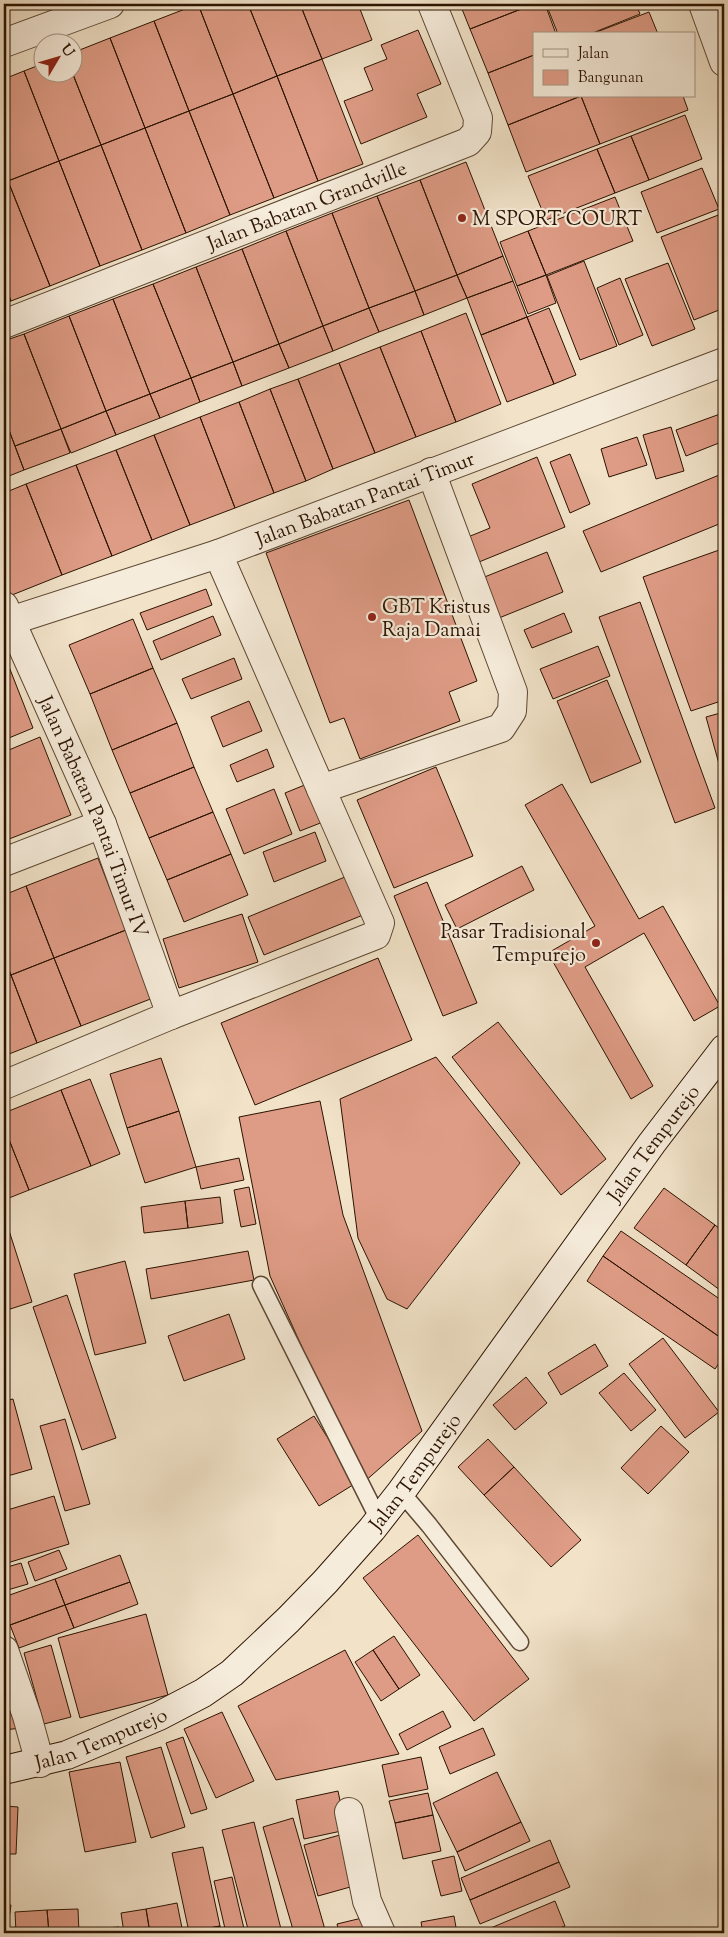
<svg xmlns="http://www.w3.org/2000/svg" width="728" height="1937" font-family="'Sorts Mill Goudy',serif">
  <style>
    .building { fill: #de9b85; stroke: #2b1300 }
    .lines { fill: none; stroke-linecap: round; stroke-linejoin: round }
    .service-casing { stroke: #5c4732; stroke-width: 19 }
    .minor-casing { stroke: #5c4732; stroke-width: 30 }
    .secondary-casing { stroke: #2b1300; stroke-width: 30 }
    .service { stroke: #f6ecdb; stroke-width: 16 }
    .minor { stroke: #f6ecdb; stroke-width: 28 }
    .secondary { stroke: #f6ecdb; stroke-width: 28 }
    .poi-dot { fill: #8f2418; stroke: #f6ecdb; stroke-width: 2 }
    .labels { text-anchor: middle; stroke-width: 4.5; stroke-linejoin: round; paint-order: stroke }
    .street-label { font-size: 20px; fill: #2b1300; stroke: #f6ecdb }
    .poi-label { font-size: 20px; fill: #2b1300; stroke: #f6ecdb; text-anchor: start }
  </style>
  <rect width="100%" height="100%" fill="#f1e2c8"/>
  <filter id="stains"><feTurbulence type="fractalNoise" baseFrequency=".004" numOctaves="4"/><feColorMatrix values="0 0 0 0 .2 0 0 0 0 .09 0 0 0 0 .02 0 0 0 .5 -.17"/></filter>
  <radialGradient id="worn" r=".72"><stop offset=".6" stop-color="#630" stop-opacity="0"/><stop offset="1" stop-color="#630" stop-opacity=".3"/></radialGradient>
  <path class="building" d="M198,4H248L277,76L233,94Z
    M198,4L233,94L189,111L154,21Z
    M248,4H300L322,59L277,76Z
    M300,4H358L372,40L322,59Z
    M460,4H534L470,29Z
    M534,4H545L556,34H534V55L488,73L470,29Z
    M546,4H636L640,14L590,34H558Z
    M649,12L658,34H595L594,33Z
    M154,21L189,111L145,128L110,38Z
    M418,30L441,84L417,94L427,117L361,144L344,101L373,90L364,68L387,59L381,45Z
    M110,38L145,128L101,145L72,72V53Z
    M534,55V96H581L508,125L488,73Z
    M322,59L363,164L318,181L277,76Z
    M42,64V72H72L101,145L59,161L24,71Z
    M24,71L59,161L8,181L4,169V79Z
    M277,76L318,181L274,198L233,94Z
    M233,94L274,198L230,215L189,111Z
    M581,96L600,144L526,172L508,125Z
    M581,96H683L688,110L600,144Z
    M189,111L230,215L186,233L145,128Z
    M685,115L702,159L649,180L631,136Z
    M145,128L186,233L142,250L101,145Z
    M631,136L649,180L615,193L597,149Z
    M101,145L142,250L100,266L59,161Z
    M597,149L615,193L546,220L528,176Z
    M59,161L100,266L50,286L8,181Z
    M466,162L503,256L457,275L420,180Z
    M702,168L719,209L657,233L641,192Z
    M4,169L8,181L4,183Z
    M420,180L457,275L415,291L377,196Z
    M8,181L50,286L11,301L4,283V183Z
    M377,196L415,291L369,308L332,213Z
    M615,197L633,241L546,275L528,231Z
    M332,213L369,308L323,326L286,231Z
    M721,214L724,221V308L694,320L661,237Z
    M286,231L323,326L279,344L242,249Z
    M528,231L546,275L517,286L500,242Z
    M242,249L279,344L233,362L196,267Z
    M503,256L513,281L467,298L457,275Z
    M584,261L617,346L580,360L547,276Z
    M668,263L695,329L652,346L625,279Z
    M196,267L233,362L191,378L153,284Z
    M457,275L467,298L424,315L415,291Z
    M546,275L556,303L528,314L517,286Z
    M620,278L643,335L619,345L597,288Z
    M513,281L527,317L481,335L467,298Z
    M4,283L11,301L4,303Z
    M153,284L191,378L150,394L113,299Z
    M415,291L424,315L379,332L369,308Z
    M113,299L150,394L106,411L69,316Z
    M369,308L379,332L333,351L323,326Z
    M549,308L576,375L554,384L527,317Z
    M466,313L501,404L456,422L421,331Z
    M69,316L106,411L61,429L24,334Z
    M527,317L554,384L507,402L481,335Z
    M323,326L333,351L289,368L279,344Z
    M421,331L456,422L416,437L380,347Z
    M24,334L61,429L15,446L4,417V341Z
    M279,344L289,368L242,386L233,362Z
    M380,347L416,437L375,453L339,363Z
    M233,362L242,386L200,402L191,378Z
    M339,363L375,453L333,469L298,379Z
    M191,378L200,402L160,418L150,394Z
    M298,379L333,469L306,481L270,389Z
    M270,389L306,481L274,493L239,402Z
    M150,394L160,418L116,435L106,411Z
    M239,402L274,493L235,508L200,417Z
    M106,411L116,435L71,453L61,429Z
    M720,414L724,425V441L686,456L676,430Z
    M4,417L24,470L4,478Z
    M200,417L235,508L190,525L154,435Z
    M671,427L684,471L656,479L643,435Z
    M61,429L70,453L24,470L15,446Z
    M154,435L190,525L152,540L116,450Z
    M637,437L647,465L609,477L601,449Z
    M116,450L152,540L112,556L76,465Z
    M570,454L590,504L570,513L550,462Z
    M537,457L565,527L479,562L468,537L490,528L472,484Z
    M76,465L112,556L62,575L26,484Z
    M724,473V522L601,572L583,531Z
    M26,484L62,575L7,597L4,590V493Z
    M409,500L477,681L449,692L460,721L360,759L344,718L330,723L266,553Z
    M722,549L724,554V700L691,711L643,577Z
    M547,552L563,592L499,618L482,578Z
    M206,589L212,605L147,630L140,613Z
    M640,602L715,808L675,823L599,617Z
    M564,613L572,632L532,648L524,630Z
    M213,616L221,635L161,660L153,641Z
    M133,619L153,668L90,694L69,645Z
    M598,646L610,676L553,699L540,669Z
    M4,654L33,728L4,740Z
    M234,658L242,679L191,699L182,679Z
    M153,668L177,723L112,750L90,694Z
    M607,680L641,762L591,783L557,701Z
    M249,701L262,731L223,747L211,717Z
    M724,712V782L706,717Z
    M177,723L194,767L130,793L112,750Z
    M40,737L71,815L4,841V752Z
    M267,749L274,767L237,782L230,765Z
    M194,767L213,812L149,838L130,793Z
    M436,767L473,856L394,888L357,800Z
    M312,782L328,820L300,831L285,793Z
    M562,784L639,919L663,906L720,1006L694,1021L644,933L585,967L653,1086L631,1099L548,953L595,926L525,805Z
    M274,789L292,834L244,854L226,809Z
    M213,812L231,854L167,880L149,838Z
    M315,832L326,861L274,882L263,852Z
    M231,854L248,895L184,922L167,880Z
    M98,858L126,930L54,958L26,886Z
    M522,866L534,890L457,929L445,905Z
    M357,872L373,911L264,955L248,917Z
    M427,882L477,1003L443,1016L394,896Z
    M26,886L54,958L11,975L4,958V895Z
    M242,914L258,962L179,988L163,939Z
    M126,930L153,998L81,1026L54,958Z
    M4,958L11,975L4,978Z
    M54,958L81,1026L37,1043L11,975Z
    M378,958L412,1040L255,1105L221,1023Z
    M11,975L37,1043L4,1056V978Z
    M498,1022L606,1159L561,1195L452,1057Z
    M436,1057L520,1163L407,1309L387,1299L358,1238L340,1099Z
    M161,1058L179,1111L127,1128L110,1074Z
    M90,1079L120,1154L91,1166L61,1090Z
    M61,1090L91,1166L29,1190L4,1127V1113Z
    M320,1101L343,1215L422,1431L363,1483L270,1276L239,1117Z
    M179,1111L196,1167L145,1183L127,1128Z
    M4,1127L29,1190L4,1200Z
    M239,1158L244,1180L201,1189L196,1167Z
    M249,1187L256,1224L241,1227L234,1190Z
    M664,1188L715,1225L686,1265L634,1228Z
    M220,1197L223,1223L188,1228L185,1201Z
    M185,1201L188,1228L144,1233L141,1207Z
    M4,1215L32,1302L4,1311Z
    M715,1225L724,1232V1293L686,1265Z
    M621,1231L724,1302V1340L603,1256Z
    M248,1251L254,1280L151,1299L146,1269Z
    M603,1256L724,1340V1356L715,1369L587,1281Z
    M125,1261L146,1343L95,1355L74,1274Z
    M67,1295L116,1438L82,1450L33,1307Z
    M229,1314L245,1359L184,1381L168,1336Z
    M663,1338L719,1412L685,1438L629,1364Z
    M595,1344L608,1366L561,1395L548,1373Z
    M624,1373L656,1410L631,1431L599,1393Z
    M526,1377L547,1403L515,1430L493,1405Z
    M13,1399L32,1469L4,1477V1401Z
    M314,1416L356,1483L319,1506L277,1439Z
    M65,1419L90,1504L65,1511L40,1426Z
    M661,1426L689,1452L648,1494L621,1468Z
    M488,1439L514,1467L484,1495L458,1467Z
    M514,1467L581,1540L551,1567L484,1495Z
    M54,1496L69,1544L4,1564V1511Z
    M418,1535L529,1679L474,1721L363,1578Z
    M59,1550L67,1569L35,1581L28,1562Z
    M120,1555L130,1582L65,1605L55,1579Z
    M21,1563L28,1584L4,1591V1568Z
    M55,1579L65,1605L10,1625L4,1608V1597Z
    M130,1582L138,1604L74,1628L65,1605Z
    M65,1605L74,1628L19,1648L10,1625Z
    M146,1614L168,1695L80,1718L58,1638Z
    M394,1636L420,1675L399,1689L373,1650Z
    M51,1645L71,1717L44,1724L24,1653Z
    M345,1650L399,1754L276,1780L238,1706Z
    M373,1650L399,1689L381,1701L355,1662Z
    M17,1698L21,1728L4,1730V1699Z
    M443,1711L451,1727L407,1750L399,1734Z
    M222,1712L254,1781L216,1798L184,1729Z
    M483,1728L495,1755L450,1774L439,1747Z
    M183,1737L207,1809L191,1814L166,1743Z
    M161,1747L185,1827L151,1838L126,1757Z
    M421,1757L428,1789L389,1797L382,1765Z
    M120,1762L136,1842L85,1852L69,1772Z
    M497,1772L521,1822L457,1852L433,1803Z
    M338,1791L346,1830L304,1839L296,1800Z
    M428,1793L433,1815L395,1823L389,1801Z
    M4,1806L18,1807L16,1854H4Z
    M433,1815L441,1851L403,1859L395,1823Z
    M293,1818L326,1933H294L263,1827Z
    M254,1822L282,1933H249L222,1830Z
    M521,1822L530,1841L465,1871L457,1852Z
    M347,1833L361,1884L318,1896L304,1845Z
    M550,1840L559,1862L470,1900L461,1878Z
    M203,1847L220,1926L189,1932L172,1853Z
    M454,1856L462,1891L441,1896L432,1861Z
    M559,1862L570,1887L480,1924L470,1900Z
    M232,1877L245,1933H226L214,1881Z
    M555,1901L565,1926L547,1933H487L486,1930Z
    M177,1903L183,1933H150L146,1909Z
    M4,1904L11,1905L8,1926L4,1925Z
    M78,1909L79,1933H49L47,1910Z
    M146,1909L150,1933H124L121,1913Z
    M47,1910L49,1933H16L15,1912Z
    M454,1916L457,1933H423L421,1922Z
    M362,1918L366,1933H339L337,1924Z
    M220,1926L222,1933L189,1932Z
    M119,1927V1933H94V1929Z"/>
  <g class="lines">
    <g class="service-casing">
      <path id="service" d="M261,1285L379,1520
        M401,1492L429,1525L520,1642"/>
    </g>
    <g class="minor-casing">
      <g id="minor">
        <path d="M703,4L724,62"/>
        <path d="M4,43L110,4"/>
        <path id="s1" d="M4,324L468,142L477,132L478,118L432,4"/>
        <path d="M218,554L321,789L501,728L512,711L513,692L431,472"/>
        <path id="s2" d="M4,606L102,824L171,1015"/>
        <path id="s3" d="M4,623L218,554L724,362"/>
        <path d="M4,862L102,824"/>
        <path d="M4,1085L171,1015L376,935L380,923L321,789"/>
        <path d="M4,1650L27,1716L40,1763"/>
        <path d="M349,1812L367,1901L381,1933"/>
      </g>
    </g>
    <g class="secondary-casing">
      <g id="secondary">
        <path id="s4" d="M4,1770L67,1755L159,1716L203,1693L232,1673L288,1620L325,1582L372,1529L401,1492L652,1143L724,1049"/>
      </g>
    </g>
    <use href="#service" class="service"/>
    <use href="#minor" class="minor"/>
    <use href="#secondary" class="secondary"/>
  </g>
  <g class="poi-dot">
    <circle cx="462" cy="218" r="5"/>
    <circle cx="372" cy="617" r="5"/>
    <circle cx="596" cy="943" r="5"/>
  </g>
  <g class="labels">
    <g class="street-label">
      <text dy="7" stroke="none"><textPath href="#s1" startOffset="325">Jalan Babatan Grandville</textPath></text>
      <text dy="7" stroke="none"><textPath href="#s3" startOffset="382">Jalan Babatan Pantai Timur</textPath></text>
      <text dy="7" stroke="none"><textPath href="#s2" startOffset="229">Jalan Babatan Pantai Timur IV</textPath></text>
      <text dy="7" stroke="none"><textPath href="#s4" startOffset="928">Jalan Tempurejo</textPath></text>
      <text dy="7" stroke="none"><textPath href="#s4" startOffset="522">Jalan Tempurejo</textPath></text>
      <text dy="7" stroke="none"><textPath href="#s4" startOffset="102">Jalan Tempurejo</textPath></text>
    </g>
    <g class="poi-label">
      <text x="472" y="225">M SPORT COURT</text>
      <text x="382" y="613">GBT Kristus<tspan x="382" dy="23">Raja Damai</tspan></text>
      <text x="586" y="938" text-anchor="end">Pasar Tradisional<tspan x="586" dy="23">Tempurejo</tspan></text>
    </g>
  </g>
  <rect width="728" height="1937" fill="none" stroke="#f1e2c8" stroke-width="20"/>
  <rect x="5" y="5" width="718" height="1927" fill="none" stroke="#2b1300" stroke-width="2.5"/>
  <rect x="10" y="10" width="708" height="1917" fill="none" stroke="#2b1300"/>
  <rect x="533" y="32" width="162" height="65" fill="#f6ecdb" stroke="#a59583"/>
  <rect x="543" y="49" width="25" height="8" fill="#f6ecdb" stroke="#a59583"/>
  <text x="578" y="58" font-size="15" fill="#2b1300">Jalan</text>
  <rect x="543" y="70" width="25" height="15" fill="#de9b85" stroke="#a59583"/>
  <text x="578" y="82" font-size="15" fill="#2b1300">Bangunan</text>
  <g transform="translate(58 58) rotate(52)"><circle r="24" fill="#f6ecdb" stroke="#a59583"/>
  <path d="M0-4L9 19L0 12L-9 19Z" fill="#8f2418"/>
  <text y="-8" font-size="14" font-weight="bold" text-anchor="middle" fill="#2b1300">U</text>
  </g>
  <rect width="100%" height="100%" filter="url(#stains)"/>
  <rect width="100%" height="100%" fill="url(#worn)"/>
</svg>
